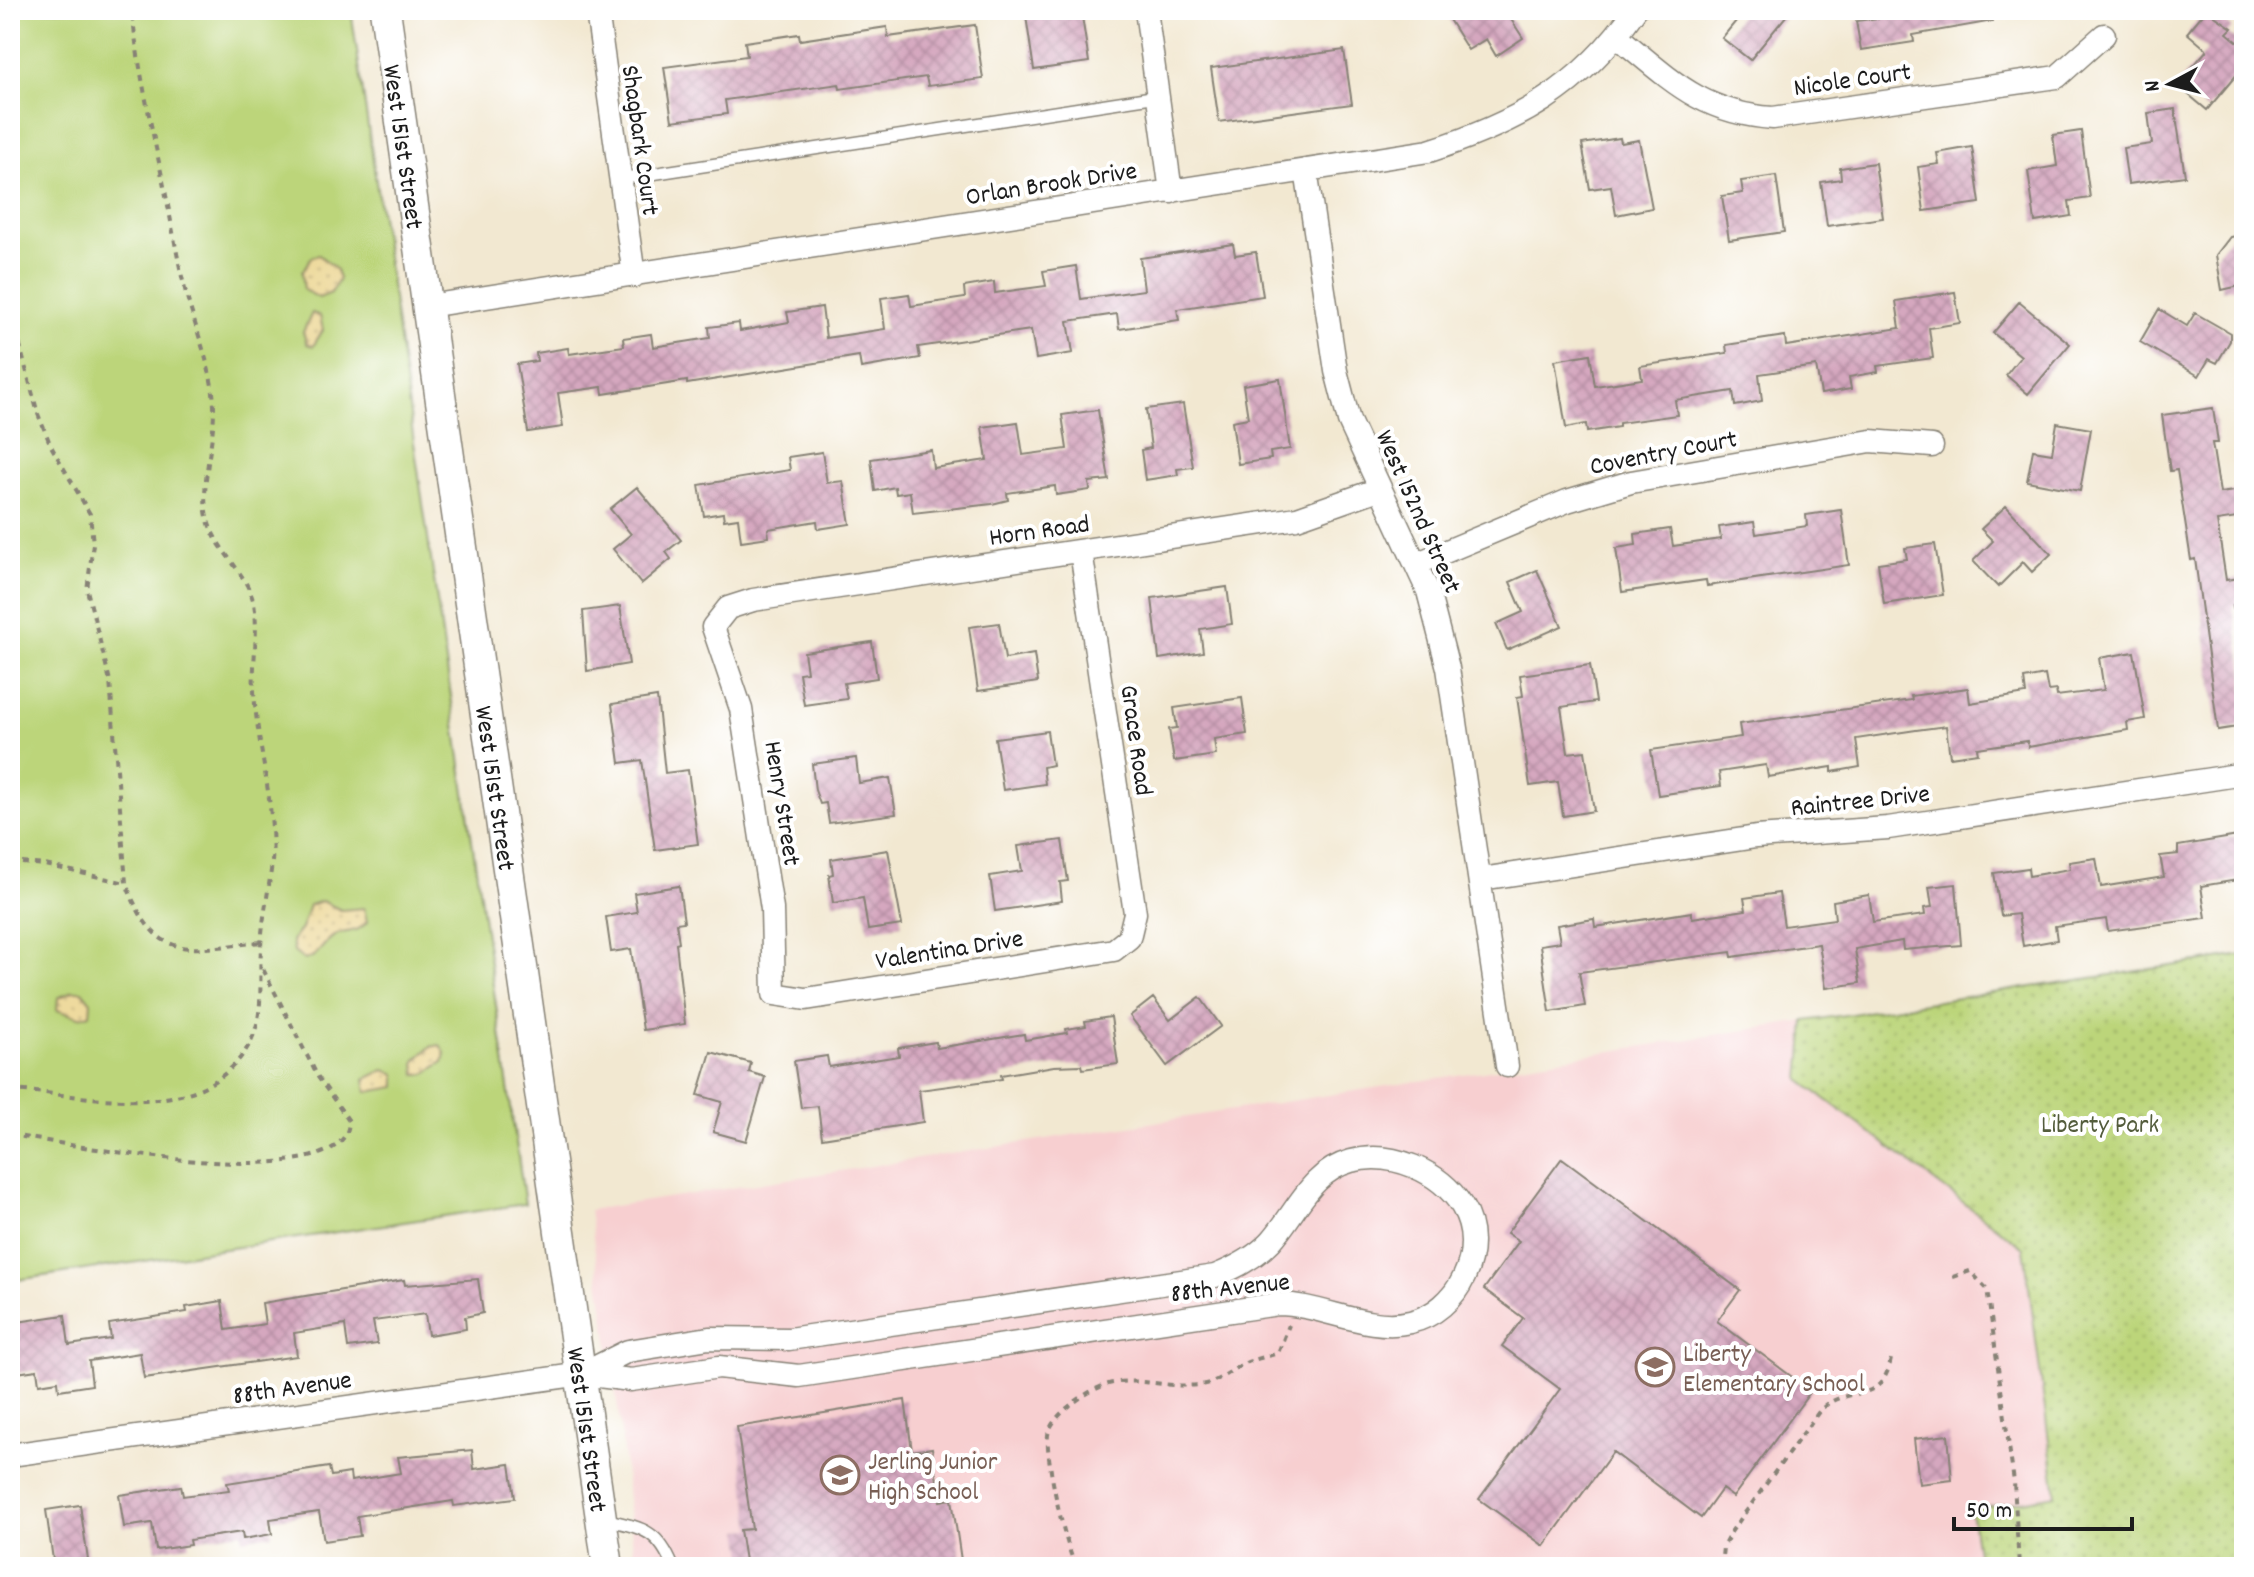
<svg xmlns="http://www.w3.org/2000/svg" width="2254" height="1577" font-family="Dekko,sans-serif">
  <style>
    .built { fill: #f7cfd0 }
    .grass { fill: #bcd57a; stroke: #6c784b; stroke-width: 2 }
    .sand { fill: url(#sand-dots); stroke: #857b5d; stroke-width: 2 }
    .park { fill: url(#park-dots); stroke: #6c784b; stroke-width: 2 }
    .building { fill: url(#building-cross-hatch) }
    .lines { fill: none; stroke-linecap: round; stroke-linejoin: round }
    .lane-casing { stroke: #878276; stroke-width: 14 }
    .street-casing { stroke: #878276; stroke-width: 25 }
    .secondary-casing { stroke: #878276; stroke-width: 33 }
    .path { stroke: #878276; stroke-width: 4; stroke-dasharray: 6 6; stroke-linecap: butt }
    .lane { stroke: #fff; stroke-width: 11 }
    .street { stroke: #fff; stroke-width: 22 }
    .secondary { stroke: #fff; stroke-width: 30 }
    .labels { text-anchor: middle; stroke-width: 8; stroke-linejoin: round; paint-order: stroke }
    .street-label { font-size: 26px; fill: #1c1c1c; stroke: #fff }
    .park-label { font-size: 26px; fill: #545d3d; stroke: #fff }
    .education-label { font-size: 26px; fill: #785e54; stroke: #fff; text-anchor: start }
  </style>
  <defs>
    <pattern id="sand-dots" width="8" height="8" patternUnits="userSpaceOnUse" patternTransform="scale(2)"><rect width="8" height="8" fill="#eeda9e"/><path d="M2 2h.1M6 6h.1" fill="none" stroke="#ccba88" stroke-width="1.8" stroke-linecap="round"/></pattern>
    <pattern id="park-dots" width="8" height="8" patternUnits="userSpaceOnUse" patternTransform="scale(2)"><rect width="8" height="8" fill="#bcd57a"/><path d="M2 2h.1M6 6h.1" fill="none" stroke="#a1b669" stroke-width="1.8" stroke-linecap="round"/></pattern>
    <pattern id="building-cross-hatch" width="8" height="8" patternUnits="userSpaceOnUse" patternTransform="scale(2)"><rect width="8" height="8" fill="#d5a7bf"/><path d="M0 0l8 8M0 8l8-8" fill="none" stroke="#b68fa4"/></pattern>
  </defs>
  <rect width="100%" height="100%" fill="#fff"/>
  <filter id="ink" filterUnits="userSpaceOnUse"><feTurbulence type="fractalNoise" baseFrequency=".0125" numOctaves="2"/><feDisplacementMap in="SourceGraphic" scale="16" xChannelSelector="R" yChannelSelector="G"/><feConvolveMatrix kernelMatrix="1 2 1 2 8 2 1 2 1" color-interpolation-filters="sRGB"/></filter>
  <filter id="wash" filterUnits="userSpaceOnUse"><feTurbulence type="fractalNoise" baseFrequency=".006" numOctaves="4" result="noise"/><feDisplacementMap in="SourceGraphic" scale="32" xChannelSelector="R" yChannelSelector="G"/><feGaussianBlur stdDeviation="1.8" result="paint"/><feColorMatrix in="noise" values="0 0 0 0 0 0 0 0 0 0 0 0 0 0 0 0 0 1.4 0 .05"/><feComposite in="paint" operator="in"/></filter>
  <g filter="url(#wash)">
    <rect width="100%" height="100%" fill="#f2e8d1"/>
    <path class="built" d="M1805,1021L1800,1080L2024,1248L2056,1496L1972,1510L1979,1567H635L621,1430L589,1210Z"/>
    <path class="grass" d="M10,10H351L525,1204L10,1281Z"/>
    <path class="sand" d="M319,255L335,268L339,279L331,293L319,298L304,290L302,272L311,257Z
      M312,313L320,316L323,330L313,346L307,344L303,332Z
      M322,901L341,910L364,908L367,922C359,933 348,930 336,935C323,941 320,957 304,960L294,952L292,940L301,929L309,905Z
      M82,991L91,1002L90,1014L79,1017L57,1010L58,998L73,991Z
      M440,1045L445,1053L443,1062L425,1074H416L415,1061L430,1047Z
      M384,1070L396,1074V1087L367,1092L365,1079Z"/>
    <path class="park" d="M2244,955V1567H1979L1971,1510L2056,1495L2024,1248L1800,1080L1805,1021Z"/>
    <g id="blocks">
      <path class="building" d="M1066,10H1081L1089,62L1034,70L1026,16Z
        M1443,10H1505L1523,38L1496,56L1486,39L1468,50Z
        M1745,10H1791L1750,60L1722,38Z
        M1878,10H1992L1993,21L1913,35L1914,42L1861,50L1856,21L1879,18Z
        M2206,10L2232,28L2227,33L2244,47V66L2207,110L2177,85L2207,50L2187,33Z
        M975,25L983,79L928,86L926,77L840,89L839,84L725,100L727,114L672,121L664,67L747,56L745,42L799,34L800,40L887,27L888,37Z
        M1344,50L1352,104L1219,122L1211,68Z
        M2175,109L2185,176L2128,184L2123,148L2152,144L2148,113Z
        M2081,131L2090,198L2069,201L2071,216L2035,222L2028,171L2057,166L2053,135Z
        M1620,138L1621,143L1639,140L1652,208L1616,215L1611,186L1590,189L1582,144Z
        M1972,147L1980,203L1924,211L1918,167L1939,164L1937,153Z
        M1875,163L1883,218L1827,226L1821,182L1841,179L1840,168Z
        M1776,176L1784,232L1729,240L1722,196L1743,193L1741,181Z
        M2244,235V285L2222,290L2216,255L2230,237Z
        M1233,244L1235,255L1256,252L1263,296L1177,309L1179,320L1119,329L1117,314L1068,321L1073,353L1036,359L1031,330L918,347L920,358L861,368L859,356L687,384V381L603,394L602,387L558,393L563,427L528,432L517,364L537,361L536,353L568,348L569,354L624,346L623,338L651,334L653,347L710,338L709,327L739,323L740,331L789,322L787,312L822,307L826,338L885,329L881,298L909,294L911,306L965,298L964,287L994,282L995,293L1046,286L1043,271L1076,266L1081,299L1144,290L1140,258Z
        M1955,292L1960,323L1929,328L1933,358L1877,366L1878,372L1849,377L1851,389L1821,394L1816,366L1759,374L1762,401L1735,406L1733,391L1675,400L1677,415L1619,423V427L1587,432L1586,424L1566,428L1555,360L1590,354L1595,386L1642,379L1640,366L1727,353L1726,345L1785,336L1786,346L1900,328L1896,301Z
        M2019,302L2070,344L2028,394L2006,375L2021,356L1993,333Z
        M2159,309L2187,326L2195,313L2230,333V341L2217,363L2209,359L2199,376L2140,342Z
        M1280,379L1290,449L1270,452L1271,459L1238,464L1232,421L1248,418L1243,385Z
        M1183,404L1193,467L1177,469L1178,475L1145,480L1141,450L1151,448L1146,409Z
        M2213,408L2218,443H2212L2220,493L2241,490L2244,512V517L2217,521L2226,580L2244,577V604L2233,606L2244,673V726L2218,730L2195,559L2191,560L2177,470L2170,471L2162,415Z
        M1098,410L1109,480L1089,482L1090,490L1056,495L1055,486L1007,493L1008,500L992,504L913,513L910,492L896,494L895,487L875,491L871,459L931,450L933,468L987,460L982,427L1018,422L1023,455L1067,449L1062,415Z
        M2057,423L2091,429L2080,491L2027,481L2033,450L2052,453Z
        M822,452L827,483L843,481L850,524L818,529L817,521L768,529L769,537L741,541L738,518L724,520L723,513L704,516L699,485L790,470L788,457Z
        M637,487L681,540L666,552L671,559L641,584L613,549L631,534L610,509Z
        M2006,506L2051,554L2032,572L2023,562L1998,587L1973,561L1993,541L1981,529Z
        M1841,510L1849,565L1707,586L1706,580L1622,592L1616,548L1636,545L1635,534L1670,529L1673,546L1721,539L1719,527L1754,522L1756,534L1807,526L1806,515Z
        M1935,544L1943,595L1884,604L1878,563L1907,559L1905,548Z
        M1537,570L1562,626L1507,650L1496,624L1523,612L1510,582Z
        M1227,587L1232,624L1200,629L1203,652L1159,659L1152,598Z
        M620,606L629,664L587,671L583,611Z
        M999,623L1005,659L1034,654L1038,682L978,691L969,627Z
        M872,642L877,678L844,683L847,699L804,705L799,673L807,672L804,652Z
        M2134,652L2145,719L2127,722L2128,730L2028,747L2027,741L1977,748L1978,753L1950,757L1946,726L1916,730L1856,739L1860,767L1832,772V767L1768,777L1766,765L1719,772L1721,786L1658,795L1651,750L1741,737L1739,724L1912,700L1911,696L1968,688L1970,703L2026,694L2024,679L2045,675L2048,691L2056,690L2057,696L2104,690L2099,658Z
        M1590,665L1596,702L1561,707L1568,753L1585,751L1594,811L1563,816L1558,782L1530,786L1517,697L1523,696L1520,675Z
        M657,697L665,773L688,770L698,844L655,850L642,760L620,763L612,704Z
        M1242,698L1247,734L1214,739L1216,755L1174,761L1169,729L1177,728L1174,708Z
        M1047,731L1052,765L1043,767L1045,784L1003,790L995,738Z
        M856,758L859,783L890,778L896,814L829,823L826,803L820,804L815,790L812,764Z
        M2244,835V879L2201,886L2206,918L2108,931L2106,919L2055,926L2057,940L2023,946L2018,914L2001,916L1994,873L2028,868L2029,876L2070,869L2069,862L2096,858L2101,887L2164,877L2160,856L2178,854V846Z
        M1062,840L1068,881L1060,882L1062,901L995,911L990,876L1022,871L1018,846Z
        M888,850L902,925L868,930L863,898L833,903L829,875L833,874L831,859Z
        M1956,884L1961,945L1903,950L1902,941L1855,949L1860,983L1826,988L1819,944L1732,957L1731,952L1579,972L1585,1006L1550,1012L1540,945L1560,942L1557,925L1594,919L1595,927L1692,912V918L1746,910L1744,898L1779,893L1784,926L1835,919L1833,901L1869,895L1873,922L1925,915L1924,908L1932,907L1929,887Z
        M679,886L684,922L676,923L679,942L676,943L685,1024L643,1030L631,949L611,952L606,917L637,912L634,893Z
        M1200,997L1221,1026L1167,1066L1130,1016L1153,998L1170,1020Z
        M1111,1017L1118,1064L1083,1069L1082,1065L1054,1066L1001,1075L1002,1079L919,1090L923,1122L822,1138L818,1106L801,1108L794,1061L827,1056L829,1067L899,1056L898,1048L936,1042L937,1048L1024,1034L1025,1040L1067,1033L1066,1029L1086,1026L1085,1021Z
        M711,1052L751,1063L749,1072L765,1077L746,1141L713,1132L722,1102L698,1095Z
        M1562,1158L1740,1290L1717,1321L1811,1391L1733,1497L1722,1489L1701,1518L1613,1452L1544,1546L1479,1499L1560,1389L1502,1346L1523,1318L1484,1289L1519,1241L1507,1233Z
        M478,1279L483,1313L465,1317L466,1329L428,1335L425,1314L373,1321L377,1344L348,1348L345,1325L294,1333L297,1356L144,1378L140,1353L89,1361L92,1385L59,1390L58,1381L39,1384L37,1370L10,1374V1323L65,1315L69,1345L111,1339L109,1324L187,1312L186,1307L222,1301L226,1330L265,1324L262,1303L404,1280L405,1285Z
        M905,1400L912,1451L932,1448L940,1501L952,1499L962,1567H746L740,1530L752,1529L737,1427Z
        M1948,1435L1952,1480L1919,1484L1914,1439Z
        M472,1450L474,1469L510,1464L515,1498L454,1506L453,1501L357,1516L360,1536L324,1541L319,1512L270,1519L272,1534L243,1539L242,1532L189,1540L190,1545L156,1550L152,1523L124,1527L119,1495L181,1486L183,1496L229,1490L227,1483L329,1467L331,1476L350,1473L351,1481L401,1473L398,1457Z
        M80,1505L89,1567H54L46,1510Z"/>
    </g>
  </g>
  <g filter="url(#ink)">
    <use href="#blocks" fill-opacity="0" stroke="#878276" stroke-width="2"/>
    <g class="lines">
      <g class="lane-casing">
        <path id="lane" d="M619,179L1158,96
          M604,1519C642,1528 658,1529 673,1567"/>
      </g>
      <g class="street-casing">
        <path id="street" d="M1146,10L1171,192
          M597,11L634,276
          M1617,36C1670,79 1701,113 1773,118L2057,77L2104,35
          M1306,170L1336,371L1349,421L1428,591L1448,668L1507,1066
          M428,306L1429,151C1517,123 1581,88 1635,10
          M1081,551L1135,913L1129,938L1114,950L806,999L774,994L772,909L741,709L713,627L728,608L753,600L1297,518L1379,489
          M1416,564L1567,501L1631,482L1871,441L1932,446
          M1481,879L1756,837L1888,828L2244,774
          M10,1455L582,1374L631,1380L719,1367L799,1376L1278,1304C1321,1304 1368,1332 1410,1322C1458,1312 1489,1250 1462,1206C1440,1171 1391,1150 1351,1161C1310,1172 1297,1212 1271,1241C1256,1257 1235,1268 1215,1276L789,1339L709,1338L628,1351L582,1374"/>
      </g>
      <g class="secondary-casing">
        <g id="secondary">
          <path id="s1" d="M385,10L608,1567"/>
        </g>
      </g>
      <path class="path" d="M10,309L38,414L51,446L90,514L93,544L87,590L110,681L126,883C156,964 187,950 261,942
        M10,862L45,865L126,883
        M10,1090C77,1093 180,1122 233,1066C269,1029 258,993 261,948C262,919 269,891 272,862C276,805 257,747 254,691C252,663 259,632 254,604C246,568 211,548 206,511C201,469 220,429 212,386C207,356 195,326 187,297C177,260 172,223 164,186C152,128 138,70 132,10
        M10,1135C61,1142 348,1202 349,1121L318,1077L263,969
        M1953,1277L1970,1271L1987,1289L2014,1482L2019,1567
        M1076,1567C1065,1545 1045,1457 1048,1435C1051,1414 1093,1386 1113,1383C1143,1377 1173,1390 1205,1384C1219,1381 1230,1371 1243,1364C1254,1359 1266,1357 1278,1353L1289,1325
        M1721,1567L1723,1547L1731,1532L1818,1413C1846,1379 1883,1413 1892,1353"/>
      <use href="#lane" class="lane"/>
      <use href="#street" class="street"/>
      <use href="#secondary" class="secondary"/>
    </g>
  </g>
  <defs>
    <g id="school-ring" transform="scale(2)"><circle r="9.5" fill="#fff" stroke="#8d6e63" stroke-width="1.5"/><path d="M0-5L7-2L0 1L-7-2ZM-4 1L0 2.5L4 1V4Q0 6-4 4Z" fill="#8d6e63"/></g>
  </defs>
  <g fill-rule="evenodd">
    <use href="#school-ring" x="1655" y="1367"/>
    <use href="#school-ring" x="840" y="1475"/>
  </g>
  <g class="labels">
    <g class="street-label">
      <text transform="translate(1852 78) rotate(-8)" y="9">Nicole Court</text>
      <text transform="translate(642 140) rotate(82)" y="9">Shagbark Court</text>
      <text dy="9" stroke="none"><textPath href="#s1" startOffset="138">West 151st Street</textPath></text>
      <text transform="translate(1051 182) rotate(-9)" y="9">Orlan Brook Drive</text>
      <text transform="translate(1663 451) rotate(-11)" y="9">Coventry Court</text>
      <text transform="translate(1420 511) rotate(66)" y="9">West 152nd Street</text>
      <text transform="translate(1039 529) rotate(-8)" y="9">Horn Road</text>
      <text transform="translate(1138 740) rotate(82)" y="9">Grace Road</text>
      <text dy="9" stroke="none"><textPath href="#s1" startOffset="786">West 151st Street</textPath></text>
      <text transform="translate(1860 799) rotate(-6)" y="9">Raintree Drive</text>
      <text transform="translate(784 803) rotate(81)" y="9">Henry Street</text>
      <text transform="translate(949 948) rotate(-9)" y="9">Valentina Drive</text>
      <text transform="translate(1230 1286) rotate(-6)" y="9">88th Avenue</text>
      <text transform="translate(292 1386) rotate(-8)" y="9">88th Avenue</text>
      <text dy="9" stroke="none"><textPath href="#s1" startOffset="1434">West 151st Street</textPath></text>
    </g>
    <g class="park-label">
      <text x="2100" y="1132">Liberty Park</text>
    </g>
    <g class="education-label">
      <text x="1683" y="1361">Liberty<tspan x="1683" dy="30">Elementary School</tspan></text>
      <text x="868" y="1469">Jerling Junior<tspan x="868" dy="30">High School</tspan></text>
    </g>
  </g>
  <rect width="2254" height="1577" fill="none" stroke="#fff" stroke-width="40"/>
  <g transform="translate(2170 84) rotate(263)" stroke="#ffffff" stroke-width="6" paint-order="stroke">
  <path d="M0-6L14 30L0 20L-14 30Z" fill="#1c1c1c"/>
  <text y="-12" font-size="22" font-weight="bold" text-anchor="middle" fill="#1c1c1c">N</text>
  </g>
  <path d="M1954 1517v12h178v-12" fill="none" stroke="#1c1c1c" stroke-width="4"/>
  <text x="1966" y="1517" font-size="24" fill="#1c1c1c" stroke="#ffffff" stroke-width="6" paint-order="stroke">50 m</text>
</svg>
